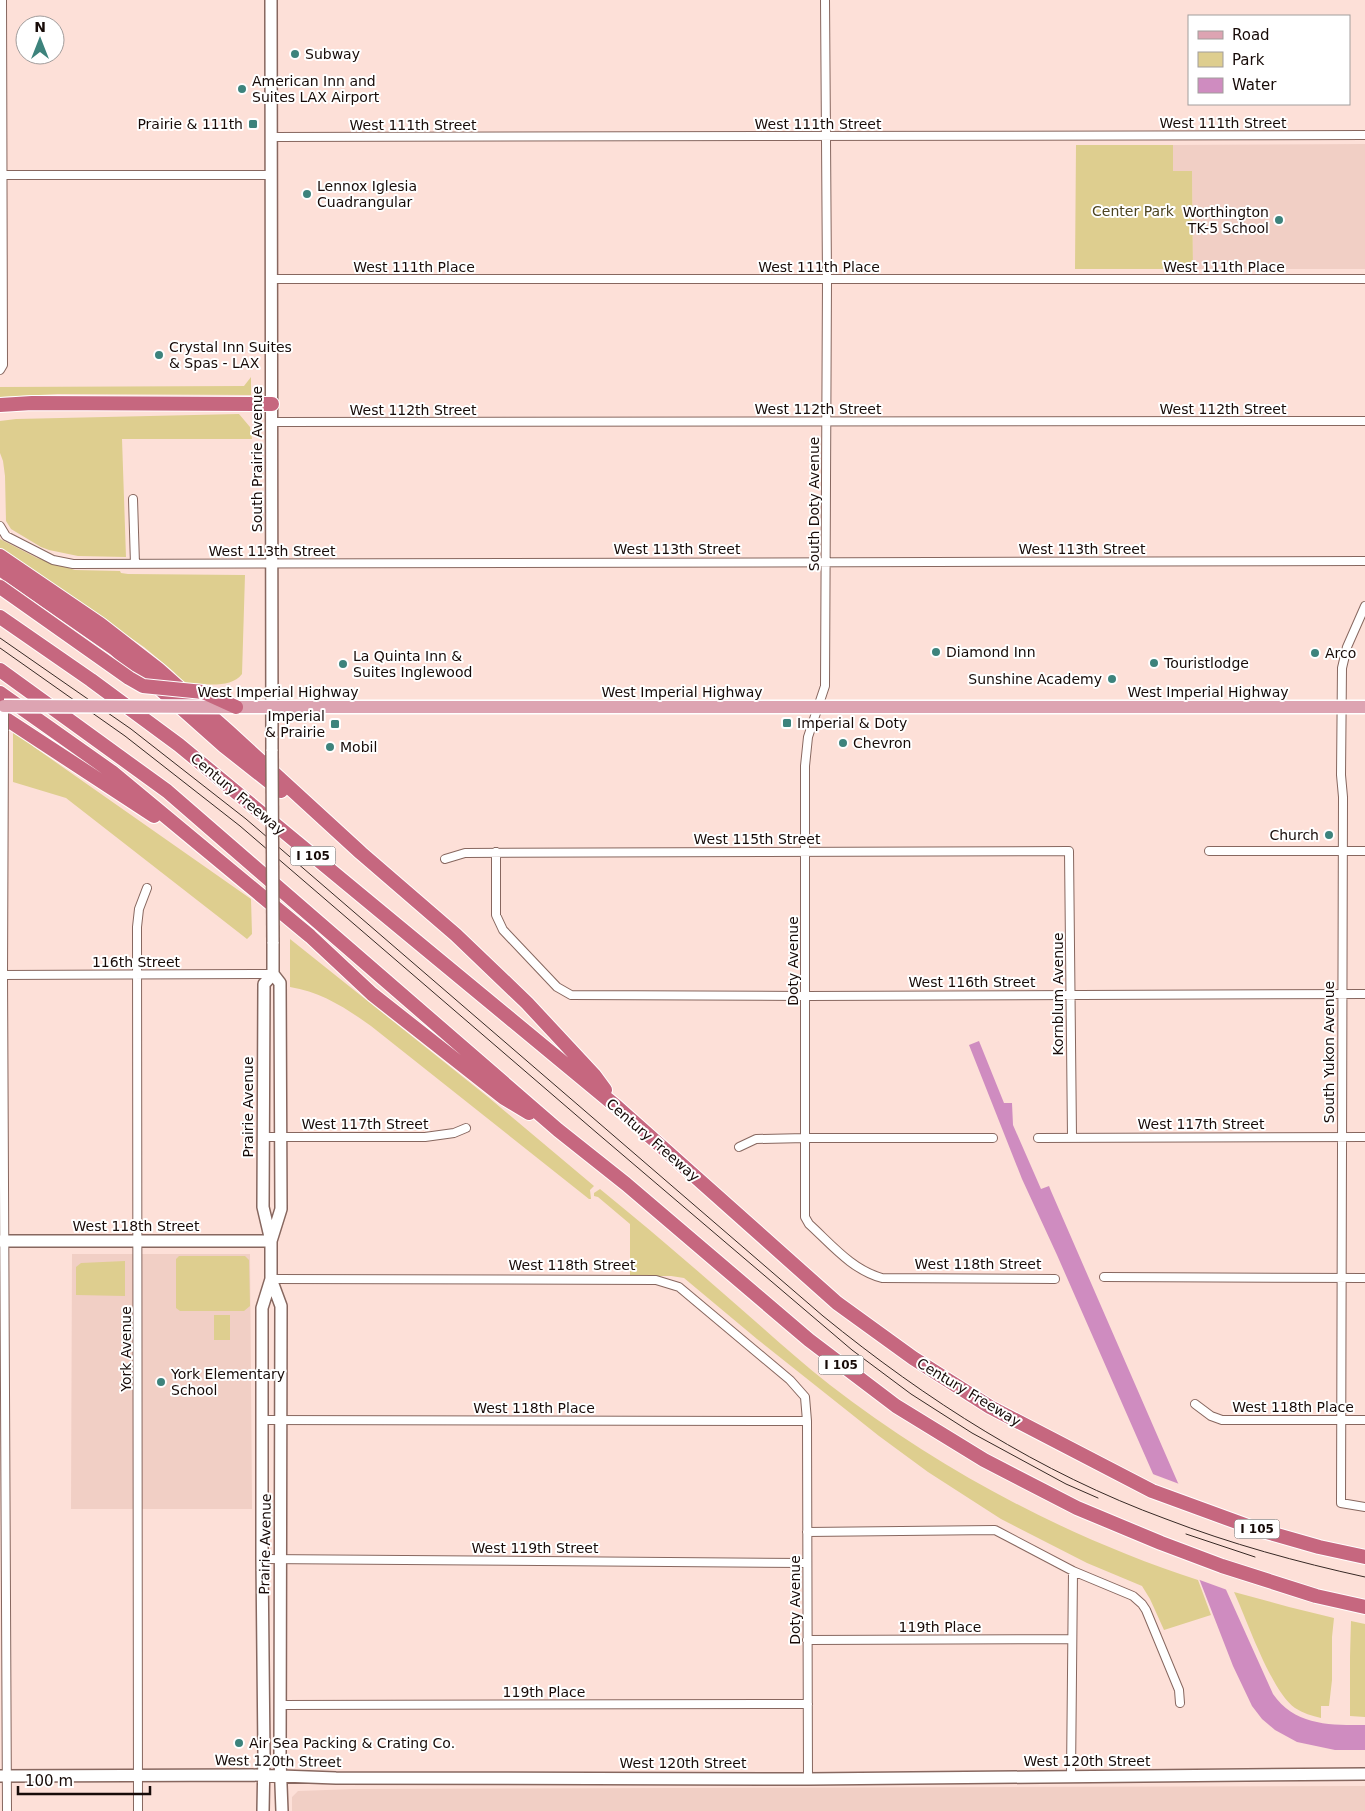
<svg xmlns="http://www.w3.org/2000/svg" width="1365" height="1811" font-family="'DejaVu Sans',sans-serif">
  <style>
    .built { fill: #f1cfc5 }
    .green { fill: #dece8f }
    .water { fill: #cf8cc0 }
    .pier { fill: #fde0d8 }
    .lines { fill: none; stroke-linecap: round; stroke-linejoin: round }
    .street-casing { stroke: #87675f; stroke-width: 10 }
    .secondary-casing { stroke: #87675f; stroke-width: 14 }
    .primary-casing { stroke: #fff; stroke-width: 15 }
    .highway-casing { stroke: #fff; stroke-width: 16 }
    .street { stroke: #fff; stroke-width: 8 }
    .secondary { stroke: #fff; stroke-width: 11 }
    .primary { stroke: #dda4b2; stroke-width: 12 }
    .highway { stroke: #c6677f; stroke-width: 14 }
    .tram { stroke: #372925; stroke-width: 1 }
    .street-bridge-casing { stroke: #87675f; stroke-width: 10; stroke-linecap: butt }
    .secondary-bridge-casing { stroke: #87675f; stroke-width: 14; stroke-linecap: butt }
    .primary-bridge-casing { stroke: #fff; stroke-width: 15; stroke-linecap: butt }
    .highway-bridge-casing { stroke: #fff; stroke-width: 16; stroke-linecap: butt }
    .street-bridge { stroke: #fff; stroke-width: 8 }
    .secondary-bridge { stroke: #fff; stroke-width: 11 }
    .primary-bridge { stroke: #dda4b2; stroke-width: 12 }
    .highway-bridge { stroke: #c6677f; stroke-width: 14 }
    .poi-dot { fill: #3d837c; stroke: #fff; stroke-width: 2 }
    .labels { text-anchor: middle; stroke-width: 4; stroke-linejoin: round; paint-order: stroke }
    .shield { fill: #fff; stroke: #5d5452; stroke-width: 1 }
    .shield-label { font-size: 12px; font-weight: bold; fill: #170b08 }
    .poi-label { font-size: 14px; fill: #170b08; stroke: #fff; text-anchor: start }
    .street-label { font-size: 14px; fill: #170b08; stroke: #fff }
    .park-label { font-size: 14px; fill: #4d4420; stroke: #fff }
  </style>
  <rect width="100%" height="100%" fill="#fde0d8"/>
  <path class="built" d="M1365,144V269H1193L1192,171H1173V145Z
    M72,1254H250L252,1509H71Z
    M1365,1786V1811H292V1797L298,1791L354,1789Z"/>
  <path class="green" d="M1076,145H1173V171H1192L1193,269H1075Z
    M251,377V395L58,394L0,397V387L244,386Z
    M239,414L250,427L252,439H122L126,557L78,556L49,550L41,547L11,529L6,521L5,476L3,461L0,453V421L16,419Z
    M0,539L37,558L75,570L120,571L121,573L128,574L245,575L242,674C230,690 201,683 183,683L174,672L144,647L0,548Z
    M16,730L34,747L251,899L252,934L247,939L66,798L13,782V732Z
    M290,939L488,1097L594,1186L590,1190L591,1199H589L371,1026C346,1008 321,992 290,987Z
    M600,1189C642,1223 683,1258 724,1294C759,1324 793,1356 830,1385C940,1470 1066,1537 1198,1580L1211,1615L1164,1630L1150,1599L1142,1586L1087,1563L1001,1519L928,1472L879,1436L757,1339L684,1278L671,1276H630V1224L598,1197L594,1196V1193Z
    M179,1256H245L249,1260L250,1306L244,1311H180L176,1308V1259Z
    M125,1261V1296L76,1295V1267L81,1263Z
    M214,1315H230V1340H214Z
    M1234,1592L1289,1607L1334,1618L1332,1637V1680L1329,1706H1321V1718C1312,1716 1303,1713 1295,1708C1271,1691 1247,1620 1234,1592Z
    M1351,1621L1365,1624V1717L1350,1716V1657Z"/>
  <path class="water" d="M979,1041L1004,1103H1012L1013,1125L1041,1189L1049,1186L1051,1191L1178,1483L1273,1694C1295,1726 1330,1725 1365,1725V1750H1335L1297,1742L1275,1730L1262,1719L1252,1706L1233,1666L1200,1581L1057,1255L1022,1179L969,1045Z"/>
  <path class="pier" d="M1150,1473L1182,1485L1230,1591L1197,1579Z"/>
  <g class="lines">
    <g class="street-casing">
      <path id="street" d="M825,0L827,280L825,686L808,737L805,766V1217L809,1224C831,1244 852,1270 882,1278L1055,1279
        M272,137L1365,135
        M0,175H272
        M272,279H1365
        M0,370L3,365L2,0
        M272,422L1365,421
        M133,499L135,564
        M0,526L6,536L53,560L73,564L1365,561
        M1365,606L1347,647L1342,668L1341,775L1343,797L1341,1503L1365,1507
        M4,730L3,975L7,1811
        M1209,851H1365
        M496,852V915L503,930L557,987L571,995L806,996L1365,994
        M445,859L465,853L1069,851L1072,1137
        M0,975L273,974
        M263,1137H425L454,1133L466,1128
        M1038,1138L1365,1137
        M739,1147L756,1139L806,1138H993
        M1104,1277L1365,1278
        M271,1279L656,1280L679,1287L790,1380L805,1397L807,1421L808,1779
        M1195,1404L1211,1416L1222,1420H1365
        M262,1420L807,1421
        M807,1532L995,1530L1073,1571L1133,1596L1142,1604L1146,1610L1179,1690L1180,1703
        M262,1559L807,1563
        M807,1640L1072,1639
        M280,1705L808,1704
        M1071,1776L1073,1571
        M138,1811L137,927L139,909L147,888"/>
    </g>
    <g class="secondary-casing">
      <path id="secondary" d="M271,0L272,751
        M0,1241H271
        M271,1241L281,1209L280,983L273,974V942
        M271,1279L281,1306L280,1759L282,1811
        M0,1776L252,1775L336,1778L808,1779L1365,1774
        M263,1811L264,1755L262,1559V1308L271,1279V1241L263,1207L264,984L273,974"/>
    </g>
    <g class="primary-casing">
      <path id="primary" d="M236,707H1365"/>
    </g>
    <g class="highway-casing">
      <path id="highway" d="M0,405L32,403L272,404
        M0,556L100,624L158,669L229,732L361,853L456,935L527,1003L594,1075L605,1090
        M0,569L115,649L224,746L281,791
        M0,617L91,680L179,745L617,1107L837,1303L913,1358L990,1407L1152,1491L1256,1529L1319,1547L1365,1557
        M0,670L167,791L558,1130L626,1184L809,1340L896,1406L984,1460L1077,1508L1161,1543L1222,1566L1316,1596L1365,1607
        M0,693L112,772L310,936L372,994L504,1098L529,1113
        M0,715L154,816"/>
    </g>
    <use href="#street" class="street"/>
    <use href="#secondary" class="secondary"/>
    <use href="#primary" class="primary"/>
    <use href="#highway" class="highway"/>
    <path class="tram" d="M0,638L131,729L246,819L823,1316C926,1400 1040,1473 1166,1519C1231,1544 1297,1562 1365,1577
      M0,648L125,736L240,826L597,1133L852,1350L911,1394L972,1433L1066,1484L1098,1498
      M1186,1534L1255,1557"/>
    <g class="street-bridge-casing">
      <path id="street-bridge" d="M4,730V706"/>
    </g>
    <g class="secondary-bridge-casing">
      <path id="secondary-bridge" d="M272,751L273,942"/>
    </g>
    <g class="primary-bridge-casing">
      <path id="primary-bridge" d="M4,706L236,707"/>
    </g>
    <g class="highway-bridge-casing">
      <path id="highway-bridge" d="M0,587L129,678L143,686L203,692L236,707"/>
    </g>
    <use href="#street-bridge" class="street-bridge"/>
    <use href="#secondary-bridge" class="secondary-bridge"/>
    <use href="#primary-bridge" class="primary-bridge"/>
    <use href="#highway-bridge" class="highway-bridge"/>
  </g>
  <g class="poi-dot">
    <circle cx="295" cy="54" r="5"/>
    <circle cx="242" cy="89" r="5"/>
    <rect x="248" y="119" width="10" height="10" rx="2.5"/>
    <circle cx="307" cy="194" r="5"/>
    <circle cx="1279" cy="220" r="5"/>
    <circle cx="159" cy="355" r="5"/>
    <circle cx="936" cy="652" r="5"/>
    <circle cx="1315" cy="653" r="5"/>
    <circle cx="1154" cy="663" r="5"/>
    <circle cx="343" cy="664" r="5"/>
    <circle cx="1112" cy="679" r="5"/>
    <rect x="782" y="718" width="10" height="10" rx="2.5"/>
    <rect x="330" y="719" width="10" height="10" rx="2.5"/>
    <circle cx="843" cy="743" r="5"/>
    <circle cx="330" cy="747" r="5"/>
    <circle cx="1329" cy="835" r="5"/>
    <circle cx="161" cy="1382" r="5"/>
    <circle cx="239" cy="1743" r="5"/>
  </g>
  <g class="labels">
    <g class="shield">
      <rect x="290.5" y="846.5" width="45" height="19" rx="4"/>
      <rect x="818.5" y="1355.5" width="45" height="19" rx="4"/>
      <rect x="1234.5" y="1519.5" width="45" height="19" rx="4"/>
    </g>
    <g class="shield-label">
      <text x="313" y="860">I 105</text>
      <text x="841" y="1369">I 105</text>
      <text x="1257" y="1533">I 105</text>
    </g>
    <g class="poi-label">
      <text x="305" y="59">Subway</text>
      <text x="252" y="86">American Inn and<tspan x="252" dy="16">Suites LAX Airport</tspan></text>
      <text x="243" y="129" text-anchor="end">Prairie &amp; 111th</text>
      <text x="317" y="191">Lennox Iglesia<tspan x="317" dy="16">Cuadrangular</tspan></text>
      <text x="1269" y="217" text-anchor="end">Worthington<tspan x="1269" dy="16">TK-5 School</tspan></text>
      <text x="169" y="352">Crystal Inn Suites<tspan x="169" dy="16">&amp; Spas - LAX</tspan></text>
      <text x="946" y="657">Diamond Inn</text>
      <text x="1325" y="658">Arco</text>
      <text x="353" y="661">La Quinta Inn &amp;<tspan x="353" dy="16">Suites Inglewood</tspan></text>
      <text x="1164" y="668">Touristlodge</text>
      <text x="1102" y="684" text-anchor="end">Sunshine Academy</text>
      <text x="325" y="721" text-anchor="end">Imperial<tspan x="325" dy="16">&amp; Prairie</tspan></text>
      <text x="797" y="728">Imperial &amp; Doty</text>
      <text x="853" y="748">Chevron</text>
      <text x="340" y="752">Mobil</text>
      <text x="1319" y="840" text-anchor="end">Church</text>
      <text x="171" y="1379">York Elementary<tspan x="171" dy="16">School</tspan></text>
      <text x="249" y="1748">Air Sea Packing &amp; Crating Co.</text>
    </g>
    <g class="street-label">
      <text x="1223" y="128">West 111th Street</text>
      <text x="818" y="129">West 111th Street</text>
      <text x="413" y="130">West 111th Street</text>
      <text x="414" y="272">West 111th Place</text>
      <text x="819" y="272">West 111th Place</text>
      <text x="1224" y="272">West 111th Place</text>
      <text x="818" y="414">West 112th Street</text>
      <text x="1223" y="414">West 112th Street</text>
      <text x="413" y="415">West 112th Street</text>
      <text transform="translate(257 459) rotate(-90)" y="5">South Prairie Avenue</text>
      <text transform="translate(814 504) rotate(-90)" y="5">South Doty Avenue</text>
      <text x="677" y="554">West 113th Street</text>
      <text x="1082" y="554">West 113th Street</text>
      <text x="272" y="556">West 113th Street</text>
      <text x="278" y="697">West Imperial Highway</text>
      <text x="682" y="697">West Imperial Highway</text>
      <text x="1208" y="697">West Imperial Highway</text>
      <text transform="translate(238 794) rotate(40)" y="5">Century Freeway</text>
      <text x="757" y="844">West 115th Street</text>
      <text transform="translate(793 961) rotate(-90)" y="5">Doty Avenue</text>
      <text x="136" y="967">116th Street</text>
      <text x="972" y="987">West 116th Street</text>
      <text transform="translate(1058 994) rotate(-90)" y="5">Kornblum Avenue</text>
      <text transform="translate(1329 1052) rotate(-90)" y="5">South Yukon Avenue</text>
      <text transform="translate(248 1107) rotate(-90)" y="5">Prairie Avenue</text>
      <text x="365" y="1129">West 117th Street</text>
      <text x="1201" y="1129">West 117th Street</text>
      <text transform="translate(653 1140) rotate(41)" y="5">Century Freeway</text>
      <text x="136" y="1231">West 118th Street</text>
      <text x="978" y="1269">West 118th Street</text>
      <text x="572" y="1270">West 118th Street</text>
      <text transform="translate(126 1349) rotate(-90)" y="5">York Avenue</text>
      <text transform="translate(969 1392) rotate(31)" y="5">Century Freeway</text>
      <text x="1293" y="1412">West 118th Place</text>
      <text x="534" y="1413">West 118th Place</text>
      <text transform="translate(265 1544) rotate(-89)" y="5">Prairie Avenue</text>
      <text x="535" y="1553">West 119th Street</text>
      <text transform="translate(795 1600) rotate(-90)" y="5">Doty Avenue</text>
      <text x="940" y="1632">119th Place</text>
      <text x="544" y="1697">119th Place</text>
      <text transform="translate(278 1761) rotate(1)" y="5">West 120th Street</text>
      <text x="1087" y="1766">West 120th Street</text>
      <text x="683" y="1768">West 120th Street</text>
    </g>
    <g class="park-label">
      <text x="1133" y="216">Center Park</text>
    </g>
  </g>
  <rect x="1188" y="15" width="162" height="90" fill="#ffffff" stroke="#a29d9c"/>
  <rect x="1198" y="31" width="25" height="8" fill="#dda4b2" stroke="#a29d9c"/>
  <text x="1232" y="40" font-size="15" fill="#170b08">Road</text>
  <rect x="1198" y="52" width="25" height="15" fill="#dece8f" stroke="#a29d9c"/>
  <text x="1232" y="65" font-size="15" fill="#170b08">Park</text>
  <rect x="1198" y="78" width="25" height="15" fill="#cf8cc0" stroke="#a29d9c"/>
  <text x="1232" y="90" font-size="15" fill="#170b08">Water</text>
  <g transform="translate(40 40)"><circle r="24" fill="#ffffff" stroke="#a29d9c"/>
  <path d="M0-4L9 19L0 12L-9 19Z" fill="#3d837c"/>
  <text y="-8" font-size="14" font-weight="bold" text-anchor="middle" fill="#170b08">N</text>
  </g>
  <path d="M18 1786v8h132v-8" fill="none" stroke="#170b08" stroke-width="2.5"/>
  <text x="25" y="1786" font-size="15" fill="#170b08" stroke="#ffffff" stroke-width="4" paint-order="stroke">100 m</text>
</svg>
